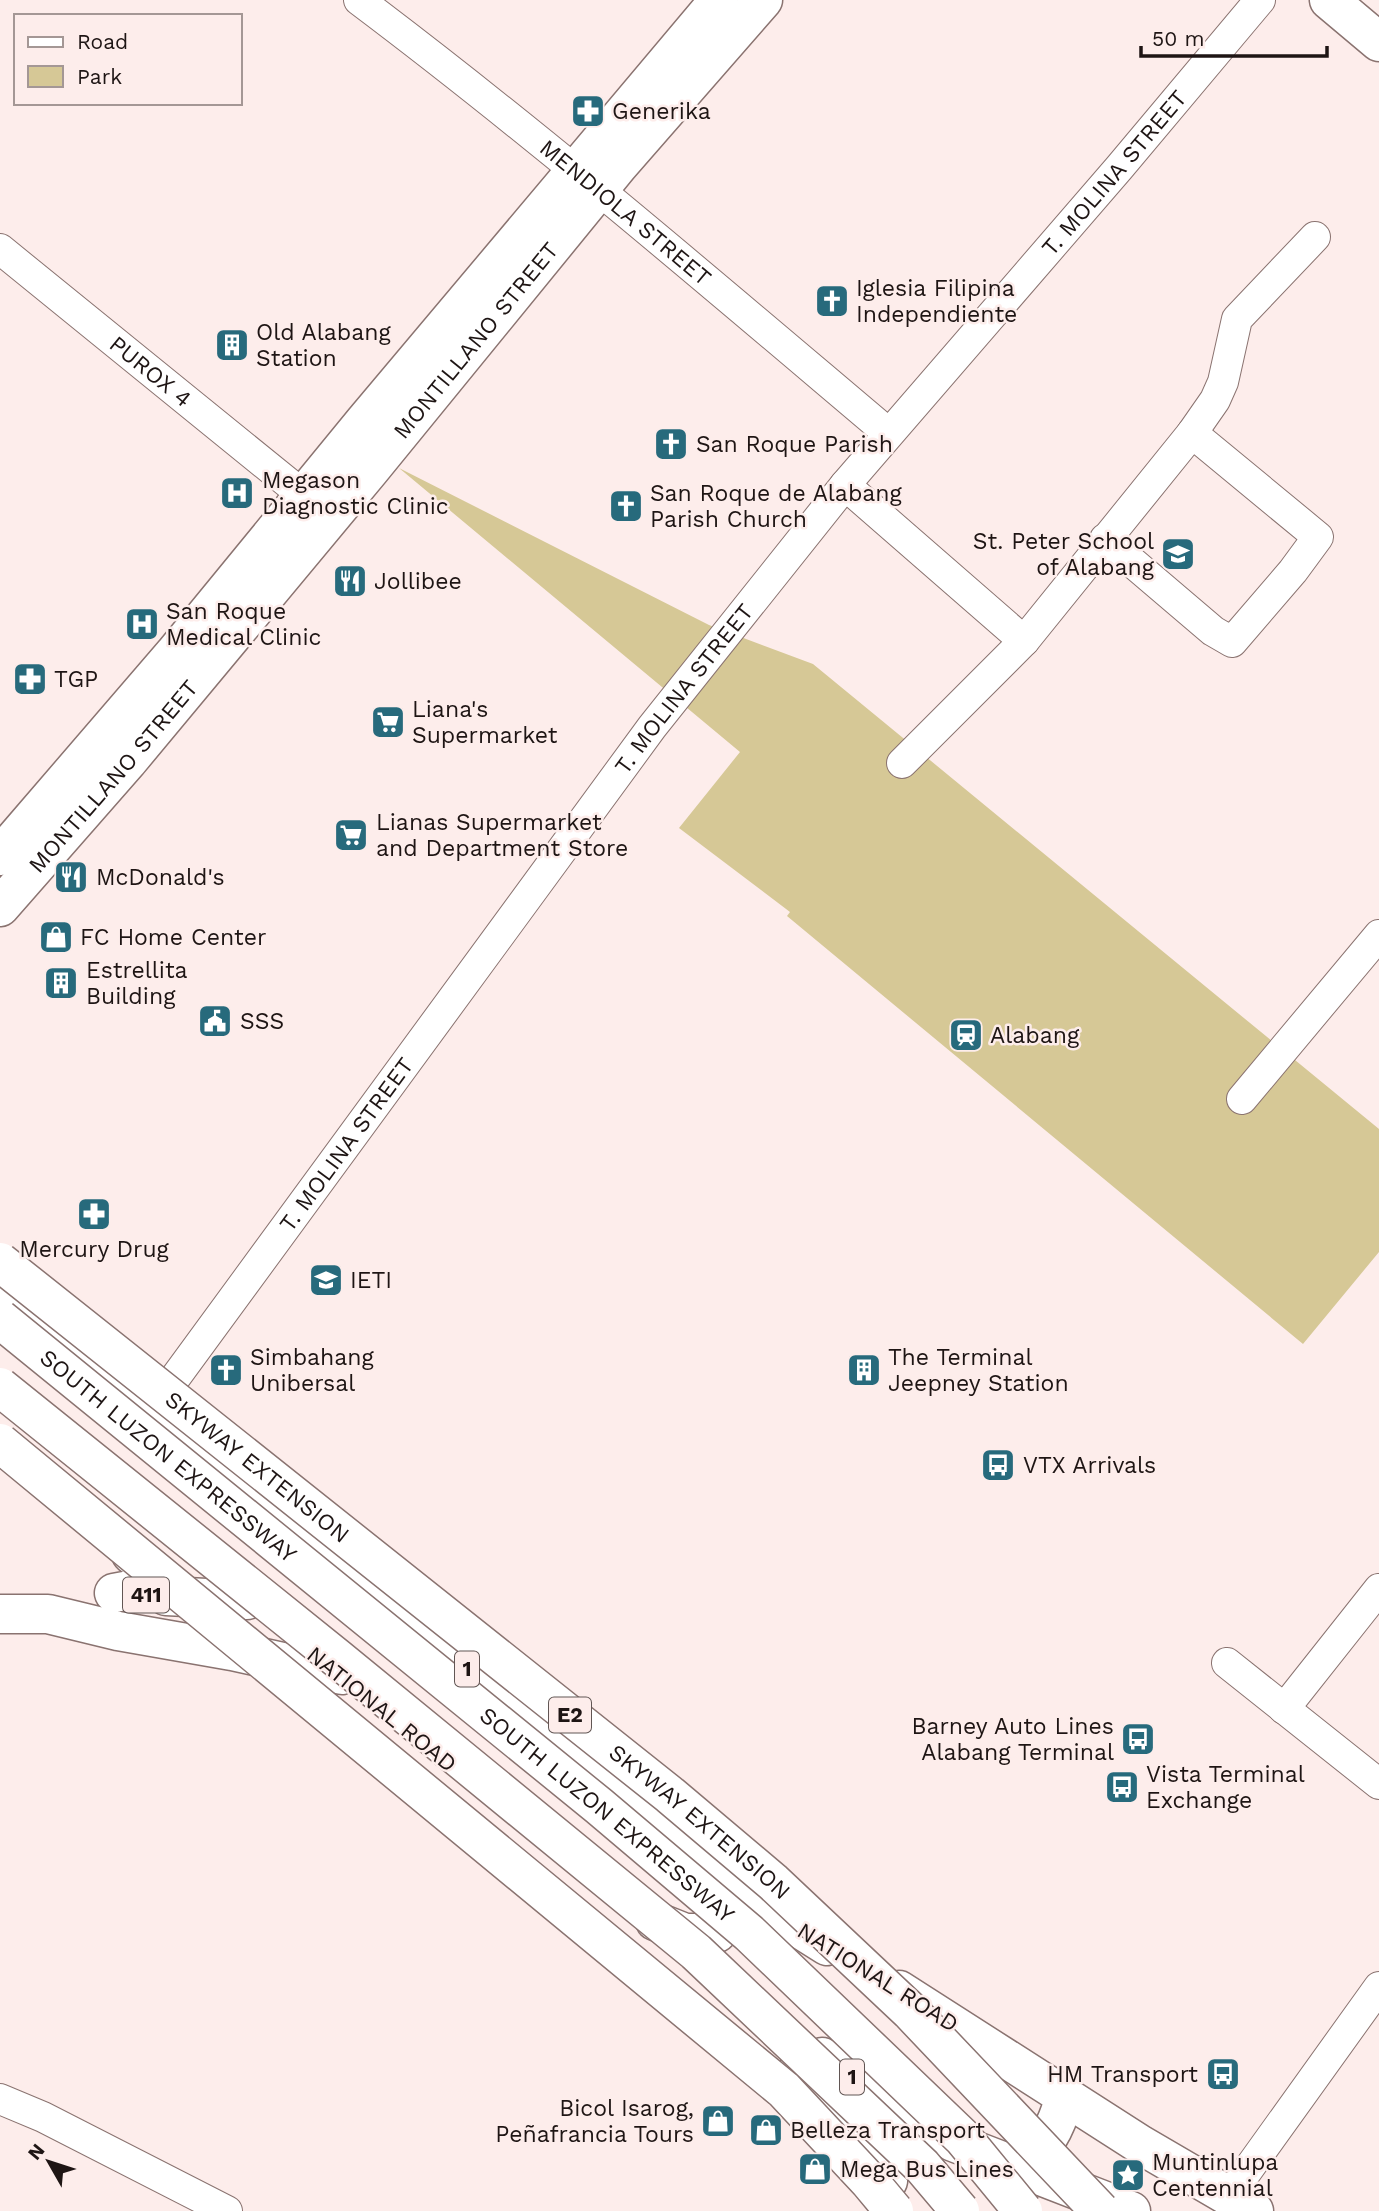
<svg xmlns="http://www.w3.org/2000/svg" width="1379" height="2211" font-family="'Work Sans',sans-serif">
  <style>
    .green { fill: #d6c896 }
    .lines { fill: none; stroke-linecap: round; stroke-linejoin: round }
    .street-casing { stroke: #8a7370; stroke-width: 32 }
    .secondary-casing { stroke: #8a7370; stroke-width: 41 }
    .highway-casing { stroke: #8a7370; stroke-width: 41 }
    .street { stroke: #fff; stroke-width: 30 }
    .secondary { stroke: #fff; stroke-width: 38 }
    .highway { stroke: #fff; stroke-width: 38 }
    .highway-bridge-casing { stroke: #8a7370; stroke-width: 41; stroke-linecap: butt }
    .highway-bridge { stroke: #fff; stroke-width: 38 }
    .labels { text-anchor: middle; stroke-width: 5; stroke-linejoin: round; paint-order: stroke }
    .shield { fill: #fdedeb; stroke: #615654; stroke-width: 2 }
    .shield-label { font-size: 21px; font-weight: bold; fill: #1e1514 }
    .poi-label { font-size: 23px; fill: #1e1514; stroke: #fdedeb; text-anchor: start }
    .street-label { font-size: 23px; fill: #1e1514; stroke: #fdedeb }
  </style>
  <rect width="100%" height="100%" fill="#fdedeb"/>
  <path class="green" d="M399,468L709,625L813,664L1379,1129V1252L1303,1344L787,916L790,912L679,828L740,752Z"/>
  <g class="lines">
    <g class="street-casing">
      <g id="street">
        <path id="s1" d="M359,0C541,137 714,286 888,433"/>
        <path id="s2" d="M0,249L303,495"/>
        <path d="M845,485L1024,641"/>
        <path d="M1105,539L1213,631L1232,642L1293,571L1318,537L1192,433"/>
        <path d="M902,763L1024,641L1192,433L1215,400L1223,382L1237,319L1315,237"/>
        <path d="M1242,1099L1379,935"/>
        <path id="s3" d="M153,1408L652,727L845,485L1119,168L1260,0"/>
        <path d="M1227,1663L1379,1784"/>
        <path d="M1284,1709L1379,1589"/>
        <path d="M0,2099L43,2117L227,2211"/>
        <path d="M1229,2196L1379,1987"/>
      </g>
    </g>
    <g class="secondary-casing">
      <g id="secondary">
        <path d="M1329,0L1379,42"/>
        <path d="M0,856L174,654L364,422L719,0"/>
        <path id="s4" d="M0,907L128,761L370,470L618,166L763,0"/>
      </g>
    </g>
    <g class="highway-casing">
      <path id="highway" d="M0,1291L151,1411L738,1890L827,1946
        M114,1593L146,1587L155,1582L154,1572L131,1554
        M166,1596L247,1600
        M0,1614H48L118,1631L232,1651L342,1675
        M655,1921L685,1933H717L729,1919L738,1890
        M899,1990L1141,2145L1254,2211
        M822,2057L953,2142L1131,2211
        M798,2070L823,2095L888,2181
        M1019,2167C1047,2146 1055,2130 1065,2097"/>
    </g>
    <use href="#street" class="street"/>
    <use href="#secondary" class="secondary"/>
    <use href="#highway" class="highway"/>
    <g class="highway-bridge-casing">
      <g id="highway-bridge">
        <path id="s5" d="M0,1262L670,1795L773,1882L910,2011L1100,2211"/>
        <path id="s6" d="M0,1319L599,1806L749,1933L963,2138L1023,2211"/>
        <path d="M0,1387L337,1658L696,1952L922,2166L960,2211"/>
        <path d="M0,1443L784,2090L869,2181L894,2211"/>
      </g>
    </g>
    <use href="#highway-bridge" class="highway-bridge"/>
  </g>
  <defs>
    <g id="pharmacy-square" transform="scale(1.75)"><rect x="-9" y="-9" width="18" height="18" rx="4" fill="#276a7c" stroke="#fdedeb"/><path d="M-2-6h4v4h4v4h-4v4h-4v-4h-4v-4h4Z" fill="#fff"/></g>
    <g id="church-square" transform="scale(1.75)"><rect x="-9" y="-9" width="18" height="18" rx="4" fill="#276a7c" stroke="#fdedeb"/><path d="M-1.2-6h2.4v3.5h3.3v2.4h-3.3V6h-2.4V-.1h-3.3v-2.4h3.3Z" fill="#fff"/></g>
    <g id="building-square" transform="scale(1.75)"><rect x="-9" y="-9" width="18" height="18" rx="4" fill="#276a7c" stroke="#fdedeb"/><path d="M-4-6H4V6H1V3H-1V6H-4ZM-2.5-4.3h1.7v1.8h-1.7ZM.8-4.3h1.7v1.8H.8ZM-2.5-1h1.7V.8h-1.7ZM.8-1h1.7V.8H.8Z" fill="#fff"/></g>
    <g id="hospital-square" transform="scale(1.75)"><rect x="-9" y="-9" width="18" height="18" rx="4" fill="#276a7c" stroke="#fdedeb"/><path d="M-5-5h3v3.5h4V-5h3V5h-3V1.5h-4V5h-3Z" fill="#fff"/></g>
    <g id="school-square" transform="scale(1.75)"><rect x="-9" y="-9" width="18" height="18" rx="4" fill="#276a7c" stroke="#fdedeb"/><path d="M0-5L7-2L0 1L-7-2ZM-4 1L0 2.5L4 1V4Q0 6-4 4Z" fill="#fff"/></g>
    <g id="restaurant-square" transform="scale(1.75)"><rect x="-9" y="-9" width="18" height="18" rx="4" fill="#276a7c" stroke="#fdedeb"/><path d="M-5-6h1v4h1v-4h1v4h1v-4h1v5L-1.5 .5V6h-2V.5L-5-1ZM5-6V6H3V1.5H1.5Q1.5-4 5-6Z" fill="#fff"/></g>
    <g id="supermarket-square" transform="scale(1.75)"><rect x="-9" y="-9" width="18" height="18" rx="4" fill="#276a7c" stroke="#fdedeb"/><path d="M-6-5.5h2.5l.6 2H6L4.5 2H-2.5L-4.4-4H-6ZM-1.5 3.2a1.3 1.3 0 1 0 .1 0ZM3 3.2a1.3 1.3 0 1 0 .1 0Z" fill="#fff"/></g>
    <g id="shop-square" transform="scale(1.75)"><rect x="-9" y="-9" width="18" height="18" rx="4" fill="#276a7c" stroke="#fdedeb"/><path d="M-5-2.5h2.3a2.7 3.5 0 0 1 5.4 0H5L5.5 6h-11ZM-1.5-2.5h3a1.5 2.3 0 0 0-3 0Z" fill="#fff"/></g>
    <g id="civic-square" transform="scale(1.75)"><rect x="-9" y="-9" width="18" height="18" rx="4" fill="#276a7c" stroke="#fdedeb"/><path d="M-.6-6.5H3V-4.5H.6V-3L4-1V1h2V6H-6V1h2V-1L-.6-3ZM-1.2 2.5V6h2.4V2.5Z" fill="#fff"/></g>
    <g id="station-square" transform="scale(1.75)"><rect x="-9" y="-9" width="18" height="18" rx="4" fill="#276a7c" stroke="#fdedeb"/><path d="M-3-6H3Q5-6 5-4V2Q5 4 3 4L4.5 6H3L1.5 4h-3L-3 6H-4.5L-3 4Q-5 4-5 2V-4Q-5-6-3-6ZM-3.5-4v3h7v-3ZM-3.5 1v1.5H-2V1ZM2 1v1.5H3.5V1Z" fill="#fff"/></g>
    <g id="bus-square" transform="scale(1.75)"><rect x="-9" y="-9" width="18" height="18" rx="4" fill="#276a7c" stroke="#fdedeb"/><path d="M-5-6H5V4H4V6H2V4H-2V6H-4V4H-5ZM-3.5-4V0h7V-4ZM-3.5 1.2v1.5H-2V1.2ZM2 1.2v1.5H3.5V1.2Z" fill="#fff"/></g>
    <g id="sight-square" transform="scale(1.75)"><rect x="-9" y="-9" width="18" height="18" rx="4" fill="#276a7c" stroke="#fdedeb"/><path d="M0-6L1.8-2.2L6-1.7L2.9 1.2L3.7 5.4L0 3.3L-3.7 5.4L-2.9 1.2L-6-1.7L-1.8-2.2Z" fill="#fff"/></g>
  </defs>
  <g fill-rule="evenodd">
    <use href="#pharmacy-square" x="588" y="111"/>
    <use href="#church-square" x="832" y="301"/>
    <use href="#building-square" x="232" y="345"/>
    <use href="#church-square" x="671" y="444"/>
    <use href="#hospital-square" x="237" y="493"/>
    <use href="#church-square" x="626" y="506"/>
    <use href="#school-square" x="1178" y="554"/>
    <use href="#restaurant-square" x="350" y="581"/>
    <use href="#hospital-square" x="142" y="624"/>
    <use href="#pharmacy-square" x="30" y="679"/>
    <use href="#supermarket-square" x="388" y="722"/>
    <use href="#supermarket-square" x="351" y="835"/>
    <use href="#restaurant-square" x="71" y="877"/>
    <use href="#shop-square" x="56" y="937"/>
    <use href="#building-square" x="61" y="983"/>
    <use href="#civic-square" x="215" y="1021"/>
    <use href="#station-square" x="966" y="1035"/>
    <use href="#pharmacy-square" x="94" y="1214"/>
    <use href="#school-square" x="326" y="1280"/>
    <use href="#church-square" x="226" y="1370"/>
    <use href="#building-square" x="864" y="1370"/>
    <use href="#bus-square" x="998" y="1465"/>
    <use href="#bus-square" x="1138" y="1739"/>
    <use href="#bus-square" x="1122" y="1787"/>
    <use href="#bus-square" x="1223" y="2074"/>
    <use href="#shop-square" x="718" y="2121"/>
    <use href="#shop-square" x="766" y="2130"/>
    <use href="#shop-square" x="815" y="2169"/>
    <use href="#sight-square" x="1128" y="2175"/>
  </g>
  <g class="labels">
    <g class="shield">
      <rect x="123" y="1577.5" width="46" height="35" rx="5"/>
      <rect x="455" y="1651.5" width="24" height="35" rx="5"/>
      <rect x="549" y="1697.5" width="42" height="35" rx="5"/>
      <rect x="840" y="2059.5" width="24" height="35" rx="5"/>
    </g>
    <g class="shield-label">
      <text x="146" y="1602">411</text>
      <text x="467" y="1676">1</text>
      <text x="570" y="1722">E2</text>
      <text x="852" y="2084">1</text>
    </g>
    <g class="poi-label">
      <text x="612" y="119">Generika</text>
      <text x="856" y="296">Iglesia Filipina<tspan x="856" dy="26">Independiente</tspan></text>
      <text x="256" y="340">Old Alabang<tspan x="256" dy="26">Station</tspan></text>
      <text x="696" y="452">San Roque Parish</text>
      <text x="262" y="488">Megason<tspan x="262" dy="26">Diagnostic Clinic</tspan></text>
      <text x="650" y="501">San Roque de Alabang<tspan x="650" dy="26">Parish Church</tspan></text>
      <text x="1154" y="549" text-anchor="end">St. Peter School<tspan x="1154" dy="26">of Alabang</tspan></text>
      <text x="374" y="589">Jollibee</text>
      <text x="166" y="619">San Roque<tspan x="166" dy="26">Medical Clinic</tspan></text>
      <text x="54" y="687">TGP</text>
      <text x="412" y="717">Liana's<tspan x="412" dy="26">Supermarket</tspan></text>
      <text x="376" y="830">Lianas Supermarket<tspan x="376" dy="26">and Department Store</tspan></text>
      <text x="96" y="885">McDonald's</text>
      <text x="80" y="945">FC Home Center</text>
      <text x="86" y="978">Estrellita<tspan x="86" dy="26">Building</tspan></text>
      <text x="240" y="1029">SSS</text>
      <text x="990" y="1043">Alabang</text>
      <text x="94" y="1257" text-anchor="middle">Mercury Drug</text>
      <text x="350" y="1288">IETI</text>
      <text x="250" y="1365">Simbahang<tspan x="250" dy="26">Unibersal</tspan></text>
      <text x="888" y="1365">The Terminal<tspan x="888" dy="26">Jeepney Station</tspan></text>
      <text x="1023" y="1473">VTX Arrivals</text>
      <text x="1114" y="1734" text-anchor="end">Barney Auto Lines<tspan x="1114" dy="26">Alabang Terminal</tspan></text>
      <text x="1146" y="1782">Vista Terminal<tspan x="1146" dy="26">Exchange</tspan></text>
      <text x="1198" y="2082" text-anchor="end">HM Transport</text>
      <text x="694" y="2116" text-anchor="end">Bicol Isarog,<tspan x="694" dy="26">Peñafrancia Tours</tspan></text>
      <text x="790" y="2138">Belleza Transport</text>
      <text x="1152" y="2170">Muntinlupa<tspan x="1152" dy="26">Centennial</tspan></text>
      <text x="840" y="2177">Mega Bus Lines</text>
    </g>
    <g class="street-label">
      <text dy="8" stroke="none"><textPath href="#s3" startOffset="1566">T. MOLINA STREET</textPath></text>
      <text dy="8" stroke="none"><textPath href="#s1" startOffset="341">MENDIOLA STREET</textPath></text>
      <text dy="8" stroke="none"><textPath href="#s4" startOffset="740">MONTILLANO STREET</textPath></text>
      <text dy="8" stroke="none"><textPath href="#s2" startOffset="194">PUROX 4</textPath></text>
      <text dy="8" stroke="none"><textPath href="#s3" startOffset="894">T. MOLINA STREET</textPath></text>
      <text dy="8" stroke="none"><textPath href="#s4" startOffset="173">MONTILLANO STREET</textPath></text>
      <text dy="8" stroke="none"><textPath href="#s3" startOffset="327">T. MOLINA STREET</textPath></text>
      <text dy="8" stroke="none"><textPath href="#s6" startOffset="217">SOUTH LUZON EXPRESSWAY</textPath></text>
      <text dy="8" stroke="none"><textPath href="#s5" startOffset="329">SKYWAY EXTENSION</textPath></text>
      <text transform="translate(382 1709) rotate(39)" y="8">NATIONAL ROAD</text>
      <text dy="8" stroke="none"><textPath href="#s6" startOffset="784">SOUTH LUZON EXPRESSWAY</textPath></text>
      <text dy="8" stroke="none"><textPath href="#s5" startOffset="896">SKYWAY EXTENSION</textPath></text>
      <text transform="translate(878 1977) rotate(32)" y="8">NATIONAL ROAD</text>
    </g>
  </g>
  <rect x="14" y="14" width="228" height="91" fill="#fdedeb" stroke="#a49795" stroke-width="2"/>
  <rect x="28" y="37" width="35" height="10" fill="#ffffff" stroke="#a49795" stroke-width="2"/>
  <text x="77" y="49" font-size="21" fill="#1e1514">Road</text>
  <rect x="28" y="66" width="35" height="21" fill="#d6c896" stroke="#a49795" stroke-width="2"/>
  <text x="77" y="84" font-size="21" fill="#1e1514">Park</text>
  <g transform="translate(49 2162) rotate(309)" stroke="#fdedeb" stroke-width="5" paint-order="stroke">
  <path d="M0-5L12 26L0 18L-12 26Z" fill="#1e1514"/>
  <text y="-10" font-size="19" font-weight="bold" text-anchor="middle" fill="#1e1514">N</text>
  </g>
  <path d="M1141 46v10h186v-10" fill="none" stroke="#1e1514" stroke-width="3.5"/>
  <text x="1152" y="46" font-size="21" fill="#1e1514" stroke="#fdedeb" stroke-width="5" paint-order="stroke">50 m</text>
</svg>
